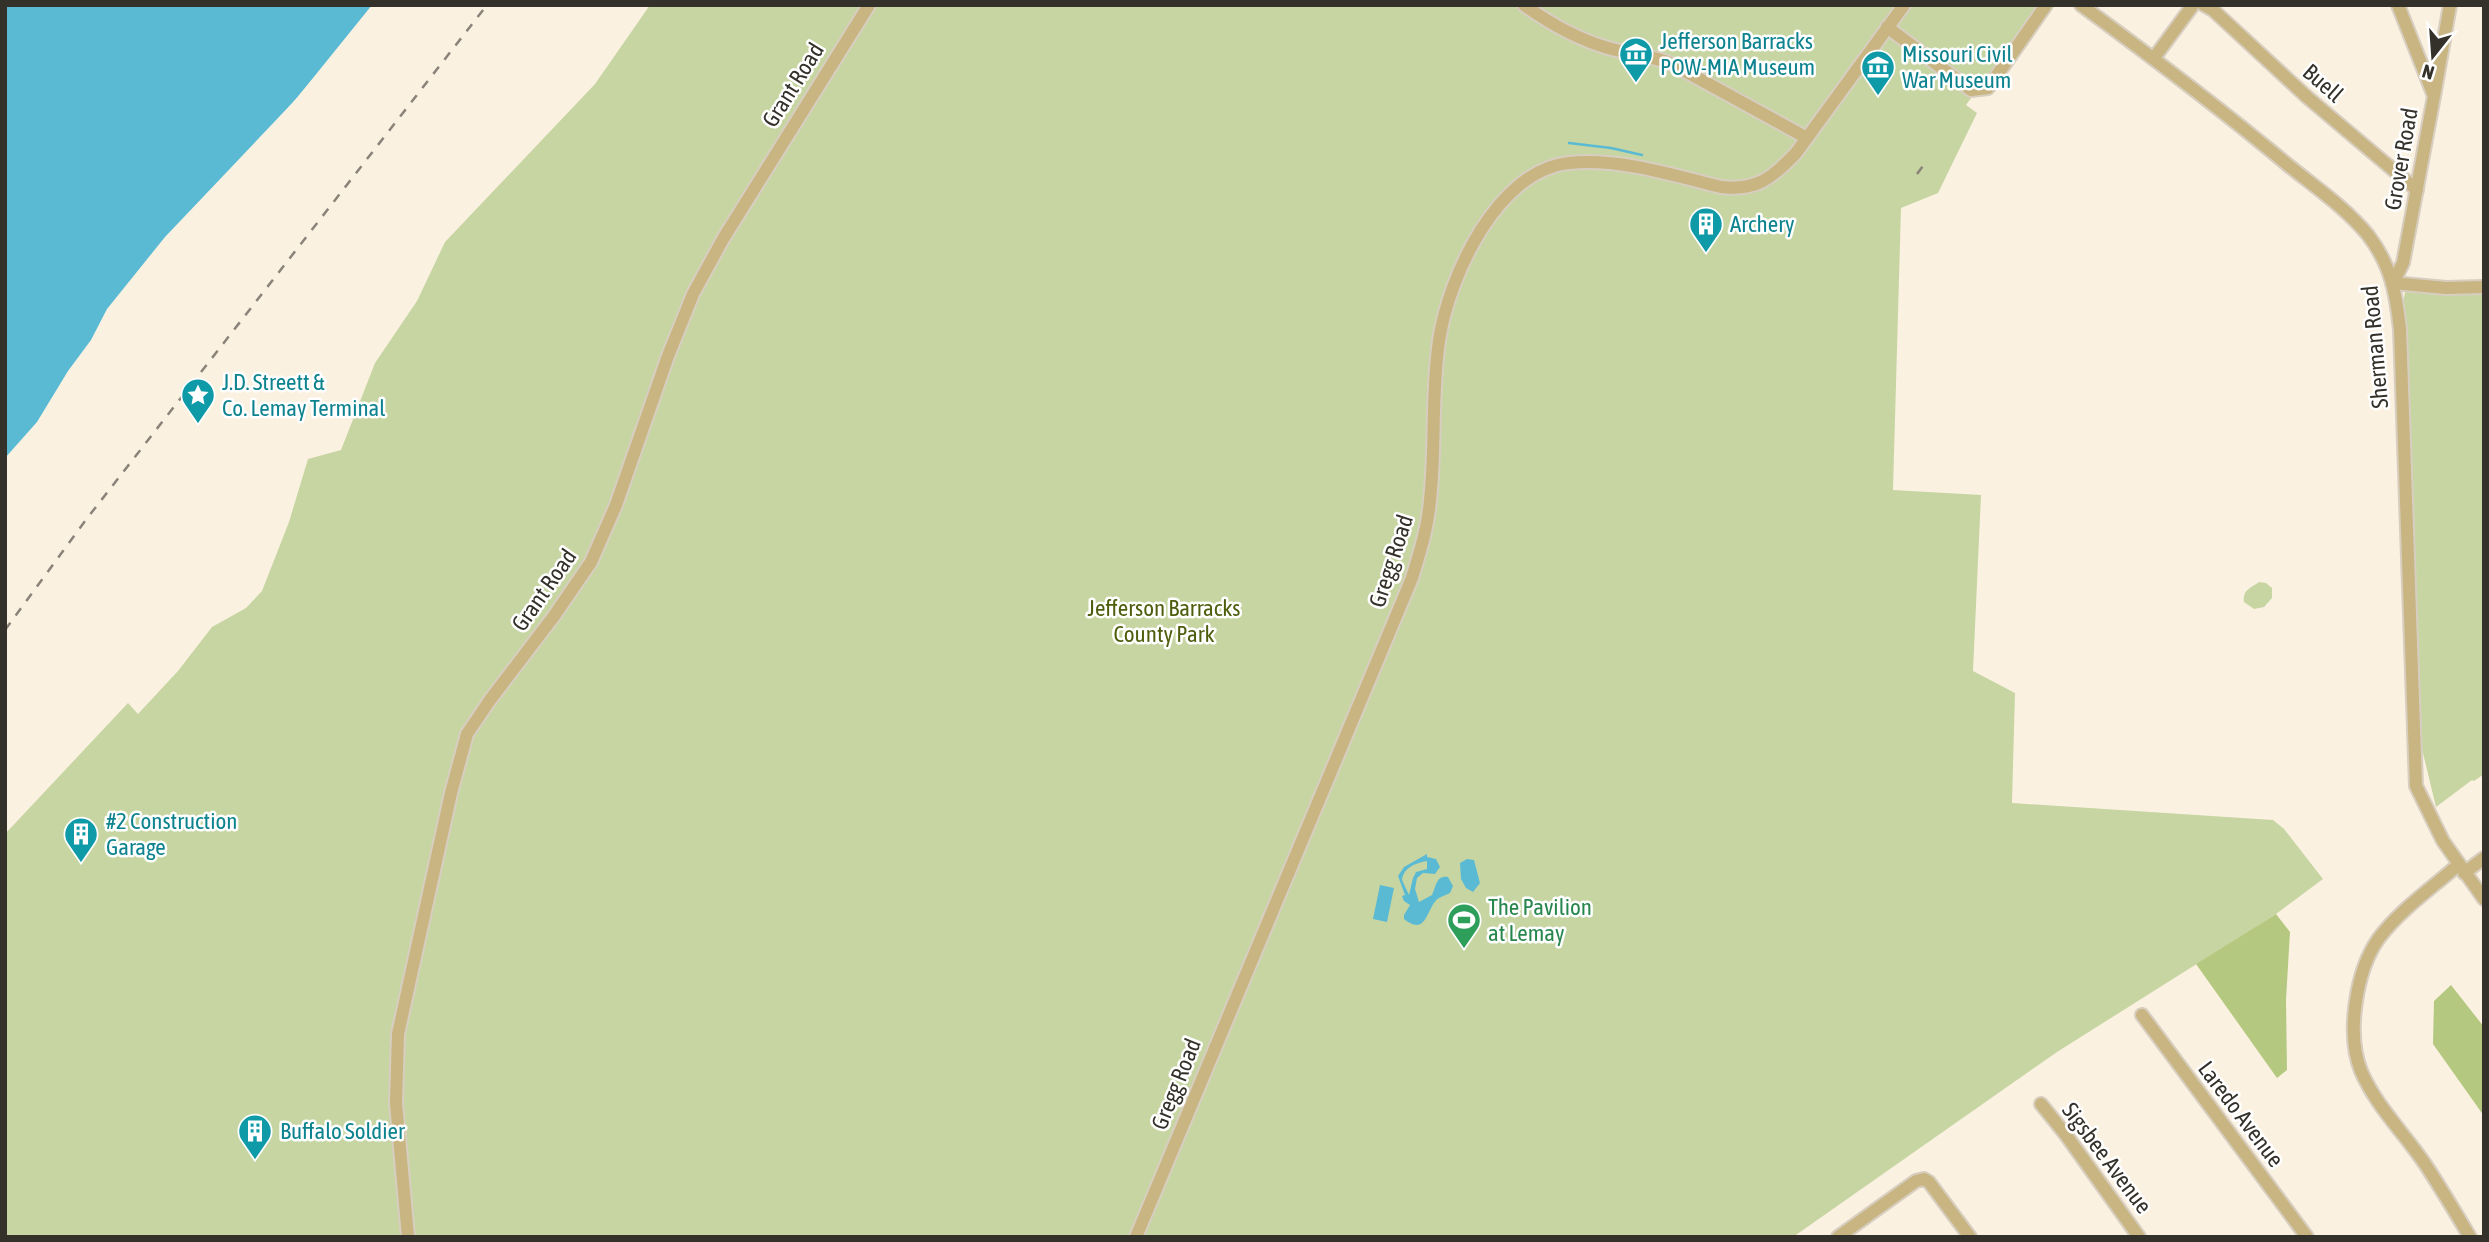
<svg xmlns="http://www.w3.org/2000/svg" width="2489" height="1242" font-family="'Asap Condensed',sans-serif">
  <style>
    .green { fill: #c7d5a2 }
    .forest { fill: #b5c880 }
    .water { fill: #5abad4; fill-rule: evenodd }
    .pier { fill: #fbf1e1 }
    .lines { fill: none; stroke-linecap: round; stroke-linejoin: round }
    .stream { stroke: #5abad4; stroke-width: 2.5 }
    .minor-casing { stroke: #d7cec0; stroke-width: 16 }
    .minor { stroke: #c8b582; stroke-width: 12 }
    .rail { stroke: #8a8379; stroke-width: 2.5; stroke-dasharray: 9 9; stroke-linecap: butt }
    .labels { text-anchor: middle; stroke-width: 5; stroke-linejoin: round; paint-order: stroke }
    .culture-label { font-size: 23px; fill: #0d838f; stroke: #fff; text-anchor: start }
    .street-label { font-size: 23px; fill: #34302a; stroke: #fff }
    .park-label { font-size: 23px; fill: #4e5e0d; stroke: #fff }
    .leisure-label { font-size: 23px; fill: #27864d; stroke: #fff; text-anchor: start }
  </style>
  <rect width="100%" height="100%" fill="#fbf1e1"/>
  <path class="green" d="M650,5H2039L1966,105L1977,113L1938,193L1901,208L1893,490L1981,495L1973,671L2015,693L2012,803L2273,820L2284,829L2323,879L2276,914L2057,1052L1793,1237H5V834L128,703L138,714L178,671L212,627L246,608L262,591L289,522L308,459L341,450L375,363L417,301L445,242L595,84Z
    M2406,289L2484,290V774L2474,781L2472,780L2436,807L2422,749L2403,301Z
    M2259,582L2266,583L2272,588V598L2264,607L2254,609L2244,602C2242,590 2251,588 2259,582Z"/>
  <path class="forest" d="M2276,914L2290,932L2286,1000L2287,1070L2277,1078L2196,964Z
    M2451,985L2484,1027V1116L2433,1044L2434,1001Z"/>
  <path class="water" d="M5,5H376L109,318L53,418L11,459L5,484Z
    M1427,854V857L1436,859L1440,867L1435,874L1423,873L1417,878L1415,889L1419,902L1432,895C1436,887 1436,875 1448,877L1453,886L1450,893C1447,895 1442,896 1439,898C1426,906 1428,938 1404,919V915L1410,905L1404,901L1402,896L1405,895L1398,876L1404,867ZM1427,861V869L1416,872L1413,878L1409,895L1402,880C1404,867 1416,863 1427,861Z
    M1467,859L1474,860L1480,883L1473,892L1466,888L1461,879L1460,863Z
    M1380,885L1394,888L1387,922L1373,919Z"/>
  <path class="pier" d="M372,5H380L112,320L56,420L14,461L9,485L5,487V458L37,422L68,371L91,340L107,309L165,237L296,99Z"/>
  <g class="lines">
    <path class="stream" d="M1569,143L1611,148L1642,155"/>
    <g class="minor-casing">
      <path id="minor" d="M1524,5C1549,23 1577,39 1608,48C1629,54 1651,55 1672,64L1807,138
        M2081,5C2152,57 2221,109 2288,165C2315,187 2346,208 2368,235C2391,265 2396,293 2400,329L2416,786L2443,841L2484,899
        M2204,5L2213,10L2307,97L2417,190
        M2398,5L2434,96L2403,263L2393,283L2446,288L2484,287
        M1887,27L1971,90L1988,88L2046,5
        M2154,58L2193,5
        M2434,96L2450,5
        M2458,865C2432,888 2400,910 2379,938C2356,970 2346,1034 2361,1071C2376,1106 2404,1133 2425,1164C2441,1188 2455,1212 2470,1237
        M2464,873L2484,858
        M2142,1015L2307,1237
        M2041,1104L2066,1135L2139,1237
        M408,1237L396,1103L398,1034L451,793L467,734L490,700L554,616L591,562L616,505L668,356L693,294L723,239L869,5
        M1136,1237L1412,578C1420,552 1428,527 1430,500C1436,447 1431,394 1439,341C1448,278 1497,170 1569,163C1619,158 1673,175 1721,187C1757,191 1772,178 1796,153L1904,5
        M1838,1237L1916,1181L1924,1179L1929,1182L1970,1237"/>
    </g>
    <use href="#minor" class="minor"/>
    <path class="rail" d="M1917,174L1926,162
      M5,630L85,521L487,5"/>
  </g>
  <defs>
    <g id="museum-pin" transform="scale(1.75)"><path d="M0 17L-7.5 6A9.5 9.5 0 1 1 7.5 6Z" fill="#0f9aa8" stroke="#fff"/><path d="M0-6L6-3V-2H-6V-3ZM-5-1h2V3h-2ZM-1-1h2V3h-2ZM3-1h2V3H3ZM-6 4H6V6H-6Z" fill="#fff"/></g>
    <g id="building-pin" transform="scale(1.75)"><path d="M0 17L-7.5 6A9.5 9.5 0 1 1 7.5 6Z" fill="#0f9aa8" stroke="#fff"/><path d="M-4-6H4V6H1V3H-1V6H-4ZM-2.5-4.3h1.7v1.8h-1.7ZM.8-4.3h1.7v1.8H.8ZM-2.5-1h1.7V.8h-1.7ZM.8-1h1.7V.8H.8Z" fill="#fff"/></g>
    <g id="sight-pin" transform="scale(1.75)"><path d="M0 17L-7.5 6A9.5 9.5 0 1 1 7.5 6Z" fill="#0f9aa8" stroke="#fff"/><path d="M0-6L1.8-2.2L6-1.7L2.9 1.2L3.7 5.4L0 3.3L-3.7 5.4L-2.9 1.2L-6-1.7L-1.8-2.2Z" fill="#fff"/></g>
    <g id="stadium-pin" transform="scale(1.75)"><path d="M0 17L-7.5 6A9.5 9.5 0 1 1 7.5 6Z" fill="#2e9e5b" stroke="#fff"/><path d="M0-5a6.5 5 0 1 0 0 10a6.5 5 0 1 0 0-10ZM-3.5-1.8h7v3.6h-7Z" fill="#fff"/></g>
  </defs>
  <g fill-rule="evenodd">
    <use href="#museum-pin" x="1636" y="54"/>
    <use href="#museum-pin" x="1878" y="67"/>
    <use href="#building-pin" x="1706" y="224"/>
    <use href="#sight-pin" x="198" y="395"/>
    <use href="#building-pin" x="81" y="834"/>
    <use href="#stadium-pin" x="1464" y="920"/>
    <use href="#building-pin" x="255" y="1131"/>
  </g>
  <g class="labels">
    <g class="culture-label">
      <text x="1660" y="49">Jefferson Barracks<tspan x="1660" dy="26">POW-MIA Museum</tspan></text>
      <text x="1902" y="62">Missouri Civil<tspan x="1902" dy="26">War Museum</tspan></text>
      <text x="1730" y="232">Archery</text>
      <text x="222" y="390">J.D. Streett &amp;<tspan x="222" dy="26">Co. Lemay Terminal</tspan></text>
      <text x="106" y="829">#2 Construction<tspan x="106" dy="26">Garage</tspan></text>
      <text x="280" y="1139">Buffalo Soldier</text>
    </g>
    <g class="street-label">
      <text transform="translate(2323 83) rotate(41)" y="8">Buell</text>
      <text transform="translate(793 85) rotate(-58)" y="8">Grant Road</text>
      <text transform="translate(2401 159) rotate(-80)" y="8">Grover Road</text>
      <text transform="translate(2375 347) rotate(-95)" y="8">Sherman Road</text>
      <text transform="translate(1391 561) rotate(-72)" y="8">Gregg Road</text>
      <text transform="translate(544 590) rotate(-55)" y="8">Grant Road</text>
      <text transform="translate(1176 1084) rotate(-68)" y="8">Gregg Road</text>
      <text transform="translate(2241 1114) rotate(53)" y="8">Laredo Avenue</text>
      <text transform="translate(2107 1158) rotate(53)" y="8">Sigsbee Avenue</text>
    </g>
    <g class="park-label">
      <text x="1164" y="616">Jefferson Barracks<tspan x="1164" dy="26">County Park</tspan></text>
    </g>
    <g class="leisure-label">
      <text x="1488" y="915">The Pavilion<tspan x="1488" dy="26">at Lemay</tspan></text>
    </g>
  </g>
  <rect width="2489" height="1242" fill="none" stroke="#34302a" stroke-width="14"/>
  <g transform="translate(2433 56) rotate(197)" stroke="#ffffff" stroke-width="5" paint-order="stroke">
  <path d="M0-5L12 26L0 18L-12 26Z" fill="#34302a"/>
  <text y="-10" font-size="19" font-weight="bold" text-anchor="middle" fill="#34302a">N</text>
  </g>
</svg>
